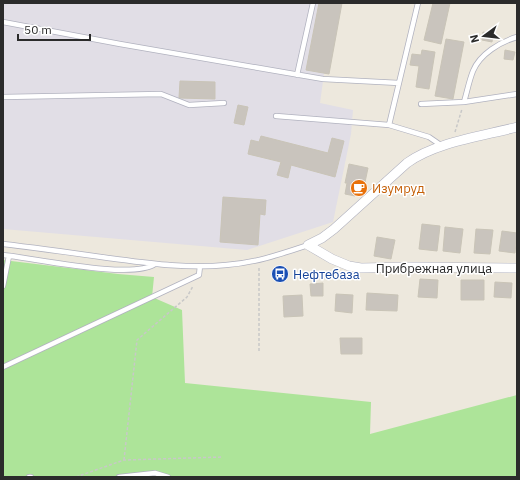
<svg xmlns="http://www.w3.org/2000/svg" width="520" height="480" font-family="'IBM Plex Sans',sans-serif">
  <style>
    .industrial { fill: #e1dee6 }
    .green { fill: #ade499 }
    .building { fill: #c9c4bd; stroke: #c9c4b7 }
    .lines { fill: none; stroke-linecap: round; stroke-linejoin: round }
    .lane-casing { stroke: #b1b2bf; stroke-width: 6 }
    .street-casing { stroke: #b1b2bf; stroke-width: 10 }
    .path { stroke: #c8c8c8; stroke-width: 1.5; stroke-dasharray: 3 2; stroke-linecap: butt }
    .lane { stroke: #fff; stroke-width: 4.5 }
    .street { stroke: #fff; stroke-width: 9 }
    .labels { text-anchor: middle; stroke-width: 3; stroke-linejoin: round; paint-order: stroke }
    .food-label { font-size: 13px; fill: #c56008; stroke: #fff; text-anchor: start }
    .street-label { font-size: 13px; fill: #2b2b2b; stroke: #fff }
    .transit-label { font-size: 13px; fill: #164399; stroke: #fff; text-anchor: start }
  </style>
  <rect width="100%" height="100%" fill="#ede8dd"/>
  <path class="industrial" d="M3,3H342L329,74H324L320,103L353,110L351,134L333,222L247,250L3,229Z"/>
  <path class="green" d="M3,260L118,274L154,277L152,297L182,310L185,383L371,402L370,434L517,395V477H3Z"/>
  <path class="building" d="M319,3H342L329,74L306,70Z
    M433,3H450L441,44L424,40Z
    M483,32L493,34L492,42L482,40Z
    M446,39L464,42L453,99L435,96Z
    M422,50L435,52L429,89L416,87L419,66L410,65L412,54L421,55Z
    M505,50L515,52L513,60L504,59Z
    M180,81L215,82V99L179,98Z
    M238,105L248,107L244,125L234,123Z
    M261,136L328,153L332,138L344,141L335,177L291,165L288,178L277,175L281,162L248,154L251,140L259,142Z
    M349,164L368,168L364,187L357,186L355,196L345,194L347,183H345Z
    M223,197L266,200L265,215L260,214L258,245L220,242Z
    M422,224L440,226L437,251L419,249Z
    M445,227L463,229L460,253L443,251Z
    M476,229L493,230L490,254L474,253Z
    M502,231L517,233L515,253L499,251Z
    M377,237L395,240L391,259L374,256Z
    M420,279L438,280L437,298L418,297Z
    M461,280H484V300H461Z
    M495,282L512,283L511,298L494,297Z
    M323,283V296H311L310,284Z
    M367,293L398,295L397,311L366,310Z
    M336,294L353,295L352,313L335,311Z
    M302,295L303,316L284,317L283,296Z
    M340,338H362V354H341Z"/>
  <g class="lines">
    <g class="lane-casing">
      <path id="lane" d="M3,22L120,44L323,79L399,83
        M297,75L313,3
        M3,97L161,94L189,105L224,103
        M464,102C467,92 469,81 473,71C480,54 500,42 517,37
        M421,104L464,102L517,94
        M276,116L389,125L429,137L442,146
        M389,125L418,3
        M3,244C38,248 73,253 108,258C147,263 187,269 226,265C255,263 281,254 308,245
        M3,255C34,258 132,280 155,264
        M3,286L9,256
        M3,367L199,275L200,266
        M29,477H31
        M119,477L155,473L168,477"/>
    </g>
    <g class="street-casing">
      <path id="street" d="M308,245L322,238L334,229L407,163C436,142 483,136 517,127
        M308,245L332,259L349,266L361,268L409,267L517,268"/>
    </g>
    <path class="path" d="M455,132L462,109
      M259,268V351
      M124,460L137,340L187,297L193,286
      M76,477L124,460L223,457"/>
    <use href="#lane" class="lane"/>
    <use href="#street" class="street"/>
  </g>
  <defs>
    <g id="cafe-disc" transform="scale(0.9)"><circle r="9.5" fill="#e8710a" stroke="#fff"/><path d="M-5.5-4.5H6V0H3Q3 3.5 0 3.5H-2.5Q-5.5 3.5-5.5 0ZM3-3.2v2h1.7v-2ZM-6 4.5H4V6H-6Z" fill="#fff"/></g>
    <g id="bus-disc" transform="scale(0.9)"><circle r="9.5" fill="#1a4fb4" stroke="#fff"/><path d="M-5-6H5V4H4V6H2V4H-2V6H-4V4H-5ZM-3.5-4V0h7V-4ZM-3.5 1.2v1.5H-2V1.2ZM2 1.2v1.5H3.5V1.2Z" fill="#fff"/></g>
  </defs>
  <g fill-rule="evenodd">
    <use href="#cafe-disc" x="359" y="188"/>
    <use href="#bus-disc" x="280" y="274"/>
  </g>
  <g class="labels">
    <g class="food-label">
      <text x="372" y="193">Изумруд</text>
    </g>
    <g class="street-label">
      <text x="434" y="273">Прибрежная улица</text>
    </g>
    <g class="transit-label">
      <text x="293" y="279">Нефтебаза</text>
    </g>
  </g>
  <rect width="520" height="480" fill="none" stroke="#2b2b2b" stroke-width="8"/>
  <g transform="translate(484 36) rotate(255)" stroke="#ffffff" stroke-width="3" paint-order="stroke">
  <path d="M0-3L7 15L0 10L-7 15Z" fill="#2b2b2b"/>
  <text y="-6" font-size="11" font-weight="bold" text-anchor="middle" fill="#2b2b2b">N</text>
  </g>
  <path d="M18 34v6h72v-6" fill="none" stroke="#2b2b2b" stroke-width="2"/>
  <text x="24" y="34" font-size="12" fill="#2b2b2b" stroke="#ffffff" stroke-width="3" paint-order="stroke">50 m</text>
</svg>
